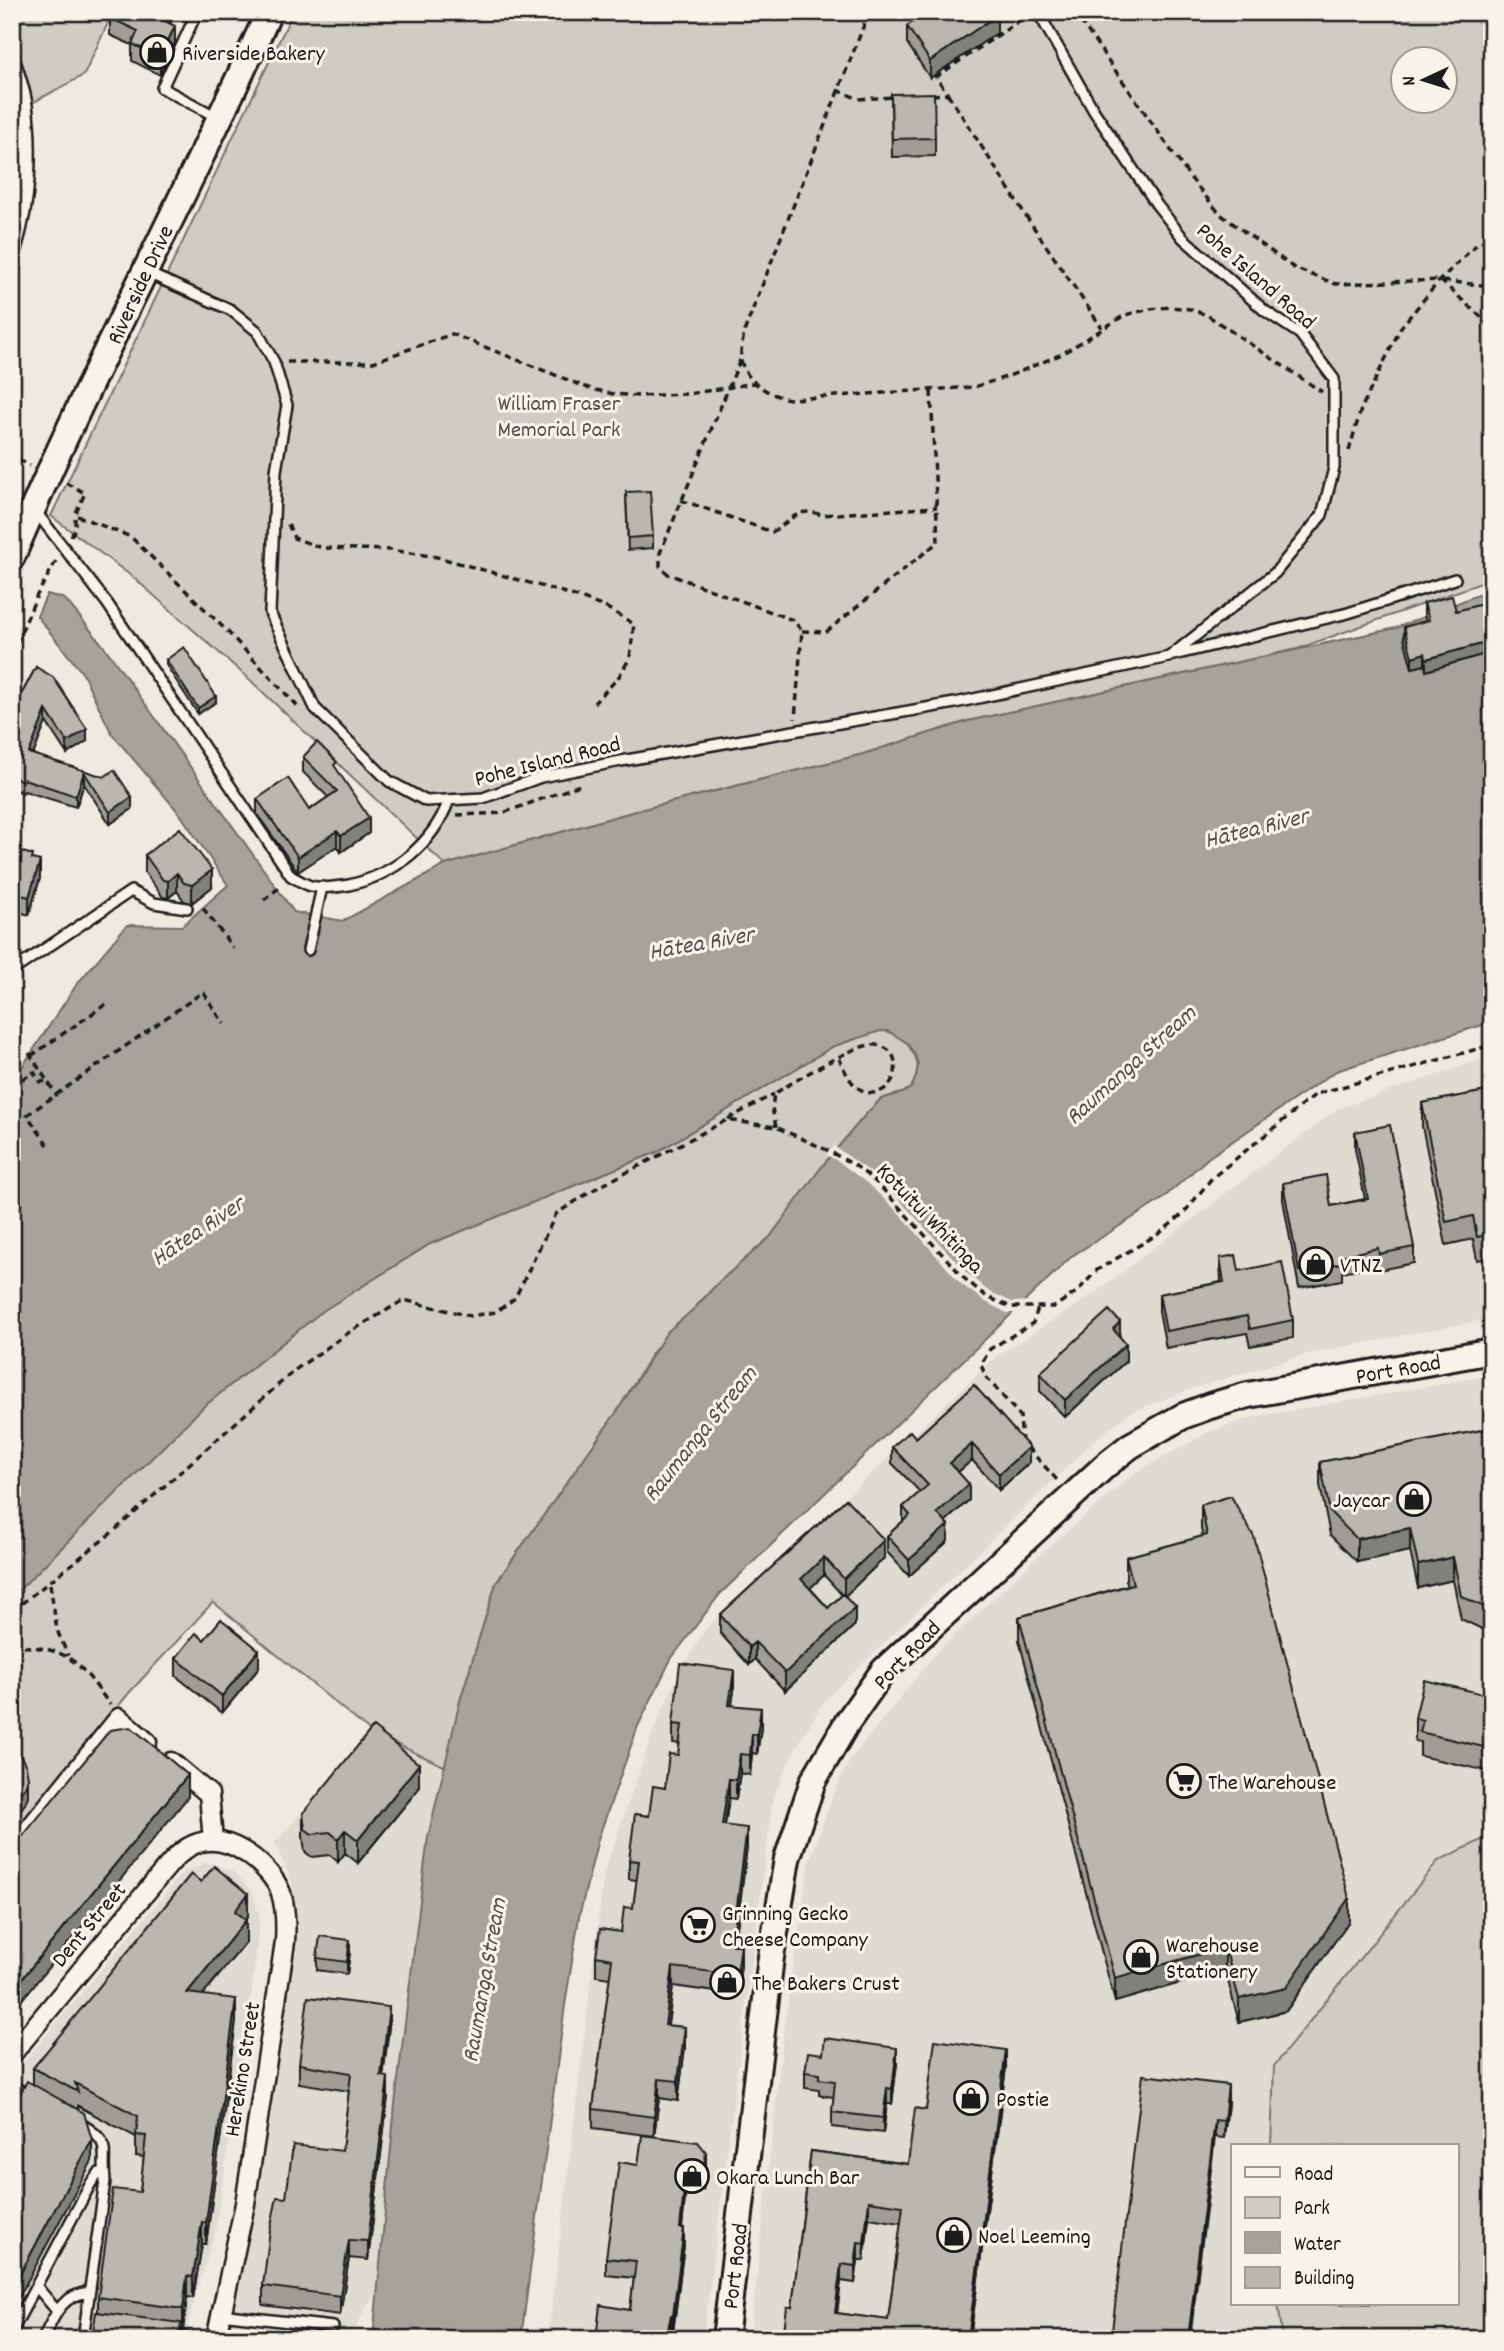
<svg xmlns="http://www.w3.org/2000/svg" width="1504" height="2351" font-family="Dekko,sans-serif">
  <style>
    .built { fill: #dedbd1 }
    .green { fill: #cfccc3; stroke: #767470; stroke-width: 2; fill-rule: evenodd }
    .water { fill: #a6a39d; stroke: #6f6d69; stroke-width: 2 }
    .pier { fill: #eeeae0 }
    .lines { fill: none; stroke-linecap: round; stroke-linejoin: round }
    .service-casing { stroke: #1c1c1c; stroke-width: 14 }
    .minor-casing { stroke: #1c1c1c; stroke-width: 23 }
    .secondary-casing { stroke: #1c1c1c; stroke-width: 30 }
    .path { stroke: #1c1c1c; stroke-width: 3.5; stroke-dasharray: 7 5; stroke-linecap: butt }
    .service { stroke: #f7f3e8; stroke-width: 9 }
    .minor { stroke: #f7f3e8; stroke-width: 18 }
    .secondary { stroke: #f7f3e8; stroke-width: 24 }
    .wall { fill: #a09d96; stroke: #1c1c1c; stroke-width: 2; fill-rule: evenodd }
    .shaded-wall { fill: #82807a; stroke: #1c1c1c; stroke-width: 2 }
    .building { fill: #bab7af; stroke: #1c1c1c; stroke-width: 2; fill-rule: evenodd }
    .labels { text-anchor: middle; stroke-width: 6; stroke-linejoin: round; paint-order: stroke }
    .poi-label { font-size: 23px; fill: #1c1c1c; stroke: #f7f3e8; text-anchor: start }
    .street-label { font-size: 23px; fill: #1c1c1c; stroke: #f7f3e8 }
    .park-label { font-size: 23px; fill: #52514e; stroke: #f7f3e8 }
    .water-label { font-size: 24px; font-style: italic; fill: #535250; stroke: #f7f3e8 }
  </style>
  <rect width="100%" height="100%" fill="#eeeae0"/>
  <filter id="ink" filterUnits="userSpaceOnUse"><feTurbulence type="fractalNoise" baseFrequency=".0143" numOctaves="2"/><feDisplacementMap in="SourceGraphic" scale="14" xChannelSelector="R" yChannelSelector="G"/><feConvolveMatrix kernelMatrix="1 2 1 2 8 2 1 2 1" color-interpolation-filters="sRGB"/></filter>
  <g filter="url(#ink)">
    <path class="built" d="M1492,1056V1318L1308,1354L1193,1388L1132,1412L1098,1437L825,1700L795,1749L773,1798L703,2339H548L604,1873L653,1732L677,1678L705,1629L997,1356L1095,1293L1337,1109Z
      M1492,1375V1835L1438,1862L1274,2065L1271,2146H1233V2304H1278L1283,2339H750L784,2027L809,1863L833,1795L850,1760L937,1652L1035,1559L1136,1472L1209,1432L1250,1418Z
      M372,1733L446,1767L428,1837L395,2104L376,2293L366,2307L350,2339H226L287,1957L293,1885L275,1843Z
      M208,1862L234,1872L252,1891L260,1917L253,1982L215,2232L189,2318L186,2339H12V2076L184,1871Z"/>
    <path class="green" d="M12,12H113L84,75L21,109L12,81Z
      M293,12H1492V579L1297,649L968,721L863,754L632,812L445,865L248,678L134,578L51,516ZM1402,60H1444V102H1402Z
      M880,1031L894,1032L907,1043L915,1056L918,1065L916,1077L911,1088L902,1093L881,1099L866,1114L823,1165L770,1237L718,1283L652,1353L618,1410L496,1583L460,1701L446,1767L372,1733L213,1602L129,1693L12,1836V1597L202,1408L321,1312L430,1244L657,1152L834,1046Z
      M1492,1835V2339H1283L1278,2304H1457V2146H1271L1274,2066L1438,1861Z"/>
    <path class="water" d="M1492,589V1022L1336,1071L1208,1158L1161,1200L1072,1256L720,1594L671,1659L638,1726L598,1839L579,1917L565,2005L521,2339H373L395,2104L428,1837L460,1701L496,1583L618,1410L667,1332L695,1308L718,1283L770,1237L823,1165L866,1114L881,1099L902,1093L911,1088L916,1077L918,1065L915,1055L907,1043L888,1031H880L834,1046L657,1152L430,1244L321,1312L202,1408L12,1597V1077L18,1073L77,984L127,925L182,926L228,885L180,814L112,734L83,674L37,616L47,594L65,599L106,649L294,912L343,921L445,865L632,812L863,754L968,721L1396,628Z"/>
    <path class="pier" d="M834,1146L880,1179L967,1273L988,1291L1012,1302L1030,1301L1018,1313H1007L984,1301L961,1284L900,1214L868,1184L838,1161L826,1155Z"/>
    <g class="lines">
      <g class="service-casing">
        <path id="service" d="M197,12L162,88L217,117
          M145,272L231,310L257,331L274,362L287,405L276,471L270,613L315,708L389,781L426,801L483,798L541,777L621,761L955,703L1169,657L1275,573L1322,515L1334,468V379L1300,334L1265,311L1183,238L1157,205L1094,111L1038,12
          M36,512L107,603L291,876C297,879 304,884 311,886C323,889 336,887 349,885C394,875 433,844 449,800
          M1174,655L1348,613L1455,579
          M308,950L322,887
          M12,971L131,891L154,903L187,908
          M12,2086L31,2096
          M80,2123C114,2144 101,2148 105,2181L83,2339
          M37,2287L57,2311
          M220,2314L333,2327
          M12,2331L91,2183L99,2173H103
          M169,2335L195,2339
          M43,2339C55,2315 60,2296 89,2292"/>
      </g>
      <g class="minor-casing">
        <path id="minor" d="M12,66C16,78 20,90 22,102C29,148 26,202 12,247
          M171,1762L209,1794L213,1841
          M12,1850L119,1718L147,1742
          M12,2054L161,1874C171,1862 182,1848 198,1843C229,1832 271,1866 281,1893C286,1909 286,1926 285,1942L245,2204L216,2339"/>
      </g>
      <g class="secondary-casing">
        <path id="secondary" d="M12,557C90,372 187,195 269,12
          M725,2339L771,1957L787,1859L813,1781L848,1721L884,1670L1106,1465L1130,1446L1183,1416L1210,1406L1248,1395L1492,1351"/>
      </g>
      <path class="path" d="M869,12L744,332C743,341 740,352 741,360C745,381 771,397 791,399L974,387L1009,376L1062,354L1125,315L1150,309L1171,307L1190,309L1207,315L1322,392
        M1072,12L1080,20L1189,176L1220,214L1294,268L1336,284L1440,280L1492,327
        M837,90L859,99L896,97
        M948,94L1028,219L1102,328
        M932,95L948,94L936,77L1022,19L1018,12
        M1443,281L1482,285L1492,284
        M740,360L660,553V566L668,574L793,620L802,631L795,719
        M287,362H373L452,334L588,388L613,394L638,396L688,394L755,383
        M1349,451L1361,409L1401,327L1440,280L1477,244L1492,237
        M12,466L16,458L30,466
        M66,483L85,493L75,515L131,537L226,630L299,708
        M681,500L772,532C791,522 797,505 821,515L937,507
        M288,524L294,538L322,548L391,550L437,557L569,594L607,608L634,624L630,658L618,678L594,703
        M71,536L75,529V515
        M802,631L826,632L938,542L931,390
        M12,654L37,595L56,561
        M457,815L503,813L580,785
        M264,900L281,886
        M203,908L233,948
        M29,1053L57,1096
        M31,1056L109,1002
        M12,1086L34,1072L40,1082L47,1081
        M728,1119L774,1094
        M776,1127L772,1108L774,1094C793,1082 850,1047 870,1045C879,1044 885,1047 891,1052C906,1075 881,1106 857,1087C848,1080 844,1068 839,1059
        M48,1145L27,1115L203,992L224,1024
        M1022,1443L1020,1416L986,1377L981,1365L990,1349L1033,1323L1038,1308
        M1028,1448L1058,1481
        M50,1584L57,1630L68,1656
        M12,1611L114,1531L295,1370L348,1333L404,1300L470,1316L496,1312L515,1298L556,1214L593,1190L727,1120L776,1127L827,1150L856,1166L878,1184L965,1279L987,1297L1011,1307H1054L1078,1291L1097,1270L1160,1233L1183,1214L1212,1178L1316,1094L1492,1045
        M12,1646C70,1647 78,1661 110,1705"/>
      <use href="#service" class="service"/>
      <use href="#minor" class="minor"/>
      <use href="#secondary" class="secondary"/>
    </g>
    <path class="wall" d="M112,12H175L170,23L175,43L160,75L132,61V45L110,35V18Z
      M907,26L997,33L930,78L907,43Z
      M891,94L935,138V156L892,157Z
      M626,492L653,536V548L628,550Z
      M1424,603L1456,611L1492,625V652L1426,671L1425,665L1412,668L1404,638V627L1426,621L1424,615Z
      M166,660L216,702L198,714L166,665Z
      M36,667L87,741L67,754L46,722L33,755L104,777L132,809L110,824L84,784L76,807L24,791L23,793L12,788V736L16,726L12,724V712Z
      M303,757L337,770L369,833L341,852L337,846L298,872L257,814V799L309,810L328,797L303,772Z
      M12,849L33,859L40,878L29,915L13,910L12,913Z
      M145,855L212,887L192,903L184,901L177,891L168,898L163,897L145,873Z
      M1492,1090V1257L1477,1260L1473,1239L1446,1245L1422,1126V1103Z
      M1355,1132L1414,1247V1263L1379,1270L1378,1265L1342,1272V1280L1299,1288L1283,1200V1183L1331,1206L1365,1199L1355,1149Z
      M1220,1258L1239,1271L1293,1320V1338L1250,1346L1247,1333L1166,1348L1159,1311V1294L1221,1282Z
      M1120,1338L1126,1361L1065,1417L1040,1391V1373Z
      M974,1385L1029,1463L999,1490L972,1460L958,1472L969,1500L945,1522L948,1541L909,1576L887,1552V1536L903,1521V1507L920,1492L892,1463V1447L916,1438Z
      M1492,1428V1629L1484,1630L1461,1619L1453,1580L1418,1588L1410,1551L1357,1562L1330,1535L1320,1485V1462Z
      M846,1499L884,1558L845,1596L855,1625L785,1691L755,1659L749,1665L720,1633V1615ZM824,1575L842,1595L828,1608L810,1588Z
      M1201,1505L1349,1921L1286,2011L1239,2022L1225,1970L1115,2002L1019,1640V1617L1128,1585L1126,1580V1557L1203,1536L1201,1529Z
      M204,1640L259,1668L222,1713L176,1676V1658Z
      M734,1690L732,1705L761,1728L757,1754L752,1753L750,1775L740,1773L736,1799L729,1798L725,1825L747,1847L735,1945L741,1965L737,1995L673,1986L668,2025L685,2047L678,2101L659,2098L654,2136L593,2128V2109L610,1978L596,1976V1956L621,1932L633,1908L637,1880L629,1879V1860L649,1816L665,1788L678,1755L680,1744L673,1743V1724Z
      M1492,1696V1772L1420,1756V1742L1415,1741V1718Z
      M419,1788L358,1863L345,1853L338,1862L330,1855L312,1857L305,1852L303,1837V1813Z
      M201,1882L248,1916L245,1919L246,1942L203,1995L236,2021L206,2244H202L193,2298L187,2297L183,2330H181V2339L98,2312V2297L140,2192L144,2157L136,2156V2137L78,2106V2110L92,2161L33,2085V2068Z
      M350,1952L347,1974L317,1970V1958Z
      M389,2026L383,2077L388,2096L368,2260L349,2258L340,2315L263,2305V2286L286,2198L342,2151L349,2091L299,2083V2064Z
      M897,2063L892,2104H887L883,2133L832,2127V2112L834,2097L819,2095V2090L805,2088V2072Z
      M1006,2067L970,2339L792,2307L811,2151L908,2164L926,2110ZM869,2218L901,2223L888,2320L837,2313L841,2281L855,2283L858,2260H864Z
      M1143,2075L1228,2103L1224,2138L1215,2137Z
      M638,2165L706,2170L703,2190L686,2188L682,2228L684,2245L673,2332H671L670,2339H596L630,2310L634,2278L606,2275V2258Z"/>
    <path class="shaded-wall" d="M167,12H175L163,38V20Z
      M997,15V33L930,78V61Z
      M175,26V43L160,75V57Z
      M1492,641V652L1426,671V659Z
      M1425,653V665L1412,668V657Z
      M216,696V702L198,714V708Z
      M46,710V722L29,765V753Z
      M87,729V741L67,754V742Z
      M84,772V784L76,807V796Z
      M132,797V809L110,824V812Z
      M369,818V833L341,852V836Z
      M337,831V846L298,872V857Z
      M40,861V878L29,915V897Z
      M212,870V887L192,903V885Z
      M177,873V891L168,898V881Z
      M1120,1322V1340L1113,1329Z
      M1126,1344V1361L1065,1417V1400Z
      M972,1444V1460L950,1479V1463Z
      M1029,1447V1463L999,1490V1474Z
      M969,1484V1500L937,1529V1513Z
      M948,1525V1541L909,1576V1560Z
      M1410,1528V1551L1357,1562V1539Z
      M884,1540V1558L844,1597V1579Z
      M824,1557V1575L801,1597V1579Z
      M1453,1557V1580L1418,1588V1565Z
      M855,1608V1625L785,1691V1673Z
      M755,1642V1659L749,1665V1647Z
      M259,1650V1668L222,1713V1696Z
      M734,1670V1690L729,1724V1705Z
      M761,1708V1728L757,1754V1734Z
      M752,1734V1753L750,1775V1755Z
      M740,1754V1773L736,1799V1780Z
      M419,1764V1788L358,1863V1840Z
      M188,1775V1797L12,2012V1991Z
      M28,1778V1796L25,1804L18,1813L12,1815V1797Z
      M729,1779V1798L722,1845V1825Z
      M747,1828V1847L732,1965V1945Z
      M345,1830V1853L338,1862V1839Z
      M248,1894V1916L235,1932V1911Z
      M1349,1898V1921L1286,2011L1239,2022V1999Z
      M246,1920V1942L187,2014V1993Z
      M350,1940V1952L347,1974V1962Z
      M741,1945V1965L737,1995V1975Z
      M1225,1947V1970L1115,2002V1978Z
      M673,1967V1986L665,2044V2025Z
      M236,1999V2021L206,2244V2223Z
      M389,2007V2026L381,2095V2076Z
      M685,2027V2047L678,2101V2081Z
      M897,2048V2063L892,2104V2089Z
      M1006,2050V2067L970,2339H968Z
      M388,2077V2096L368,2260V2241Z
      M659,2079V2098L654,2136V2117Z
      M1228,2085V2103L1224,2138V2121Z
      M887,2088V2104L883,2133V2118Z
      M1215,2120V2137L1190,2339H1188Z
      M92,2140V2161L12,2310V2289Z
      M706,2152V2170L703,2190V2173Z
      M686,2171V2188L680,2245V2228Z
      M869,2201V2218L864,2260V2243Z
      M202,2222V2244L193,2298V2277Z
      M684,2228V2245L673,2332V2315Z
      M349,2240V2258L340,2315V2296Z
      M858,2242V2260L855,2283V2266Z
      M841,2264V2281L835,2330V2313Z
      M187,2276V2297L183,2330V2309Z
      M671,2315V2332L670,2339H666Z"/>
    <path class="building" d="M112,12H167L163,20L175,26L160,57L132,44L138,31L110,18Z
      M927,12H995L997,15L930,61L907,26Z
      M934,93L935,138L892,139L891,94Z
      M650,491L653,536L628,538L626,492Z
      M1452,596L1456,611L1486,603L1492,625V641L1426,659L1425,653L1412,657L1404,627L1429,620L1424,603Z
      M184,647L216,696L198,708L166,660Z
      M36,667L53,677L87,729L67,742L46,710L29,753L104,777L114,770L132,797L110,812L84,772L76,796L24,779L23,781L12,777V736L20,716L12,712Z
      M317,742L337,762L334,765L369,818L341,836L337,831L298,857L257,799L288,778L309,810L337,791L303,757Z
      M180,828L212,870L192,885L184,883L177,873L168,881L163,880L145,855Z
      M12,849L33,855L32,859L40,861L29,897L13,893L12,896Z
      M1492,1090V1234L1477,1237L1473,1216L1446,1222L1422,1103Z
      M1390,1125L1414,1247L1379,1254L1378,1248L1341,1256L1342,1263L1299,1271L1283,1183L1326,1175L1331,1206L1368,1199L1355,1132Z
      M1236,1255L1239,1271L1282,1262L1293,1320L1250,1329L1247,1316L1166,1331L1159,1294L1224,1282L1220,1258Z
      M1109,1310L1120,1322L1113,1329L1126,1344L1065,1400L1040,1373Z
      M974,1385L1029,1447L999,1474L972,1444L950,1463L969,1484L937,1513L948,1525L909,1560L887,1536L910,1515L903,1507L928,1485L892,1447L910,1431L916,1438Z
      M1492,1428V1605L1484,1607L1461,1596L1453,1557L1418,1565L1410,1528L1357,1539L1330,1512L1320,1462Z
      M1231,1496L1254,1537L1349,1898L1286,1988L1239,1999L1225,1947L1115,1978L1019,1617L1133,1584L1126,1557L1207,1535L1201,1505Z
      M846,1499L884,1540L844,1579L824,1557L801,1579L828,1608L843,1594L855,1608L785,1673L755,1642L749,1647L720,1615Z
      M221,1619L259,1650L222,1696L176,1658L196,1633L204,1640Z
      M680,1663L734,1670L729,1705L761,1708L757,1734H752L750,1755L740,1754L736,1780L729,1779L722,1825L747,1828L732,1945H741L737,1975L673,1967L665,2025L685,2027L678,2081L659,2079L654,2117L593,2109L612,1959L596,1956L600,1929L621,1932L624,1907L633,1908L639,1861L629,1860L635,1814L649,1816L653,1786L665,1788L669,1754L678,1755L682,1725L673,1724Z
      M1424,1680L1492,1696V1749L1420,1732L1423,1720L1415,1718Z
      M131,1727L188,1775L12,1991V1849L110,1730Z
      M373,1727L419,1764L358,1840L345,1830L338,1839L330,1832L312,1834L305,1829L303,1813Z
      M12,1732H19L18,1751L26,1766L28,1778L25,1787L18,1795L12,1797Z
      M214,1866L248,1894L235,1911L246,1920L187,1993L236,1999L206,2223L202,2222L193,2277L187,2276L183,2309L98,2297L113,2189L140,2192L146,2136L136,2135L138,2116L75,2083L78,2092L33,2068L191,1874L201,1882Z
      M320,1936L350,1940L347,1962L317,1958Z
      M308,1997L389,2007L381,2076L388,2077L368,2241L349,2240L340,2296L263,2286L270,2230L277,2197L286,2198L293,2145L342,2151L351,2073L299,2064Z
      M825,2038L897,2048L892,2089L887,2088L883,2118L832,2112L835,2081L819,2079V2074L805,2072L808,2052L823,2054Z
      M935,2040L1006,2050L968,2339H783L787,2307H792L811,2151L908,2164L915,2108L926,2110ZM869,2201L903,2206L888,2320L835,2313L841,2264L855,2266L858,2242L864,2243Z
      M1143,2075L1228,2085L1224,2121L1215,2120L1188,2339H1111Z
      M27,2081L84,2113L92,2140L12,2289V2109Z
      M642,2135L698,2142L706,2152L703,2173L686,2171L680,2228H684L673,2315H671L666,2339H596L600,2305L630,2310L636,2261L606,2258L619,2162L638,2165Z
      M96,2312L181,2323L179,2339H92Z
      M251,2330L297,2336L296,2339H249Z"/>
  </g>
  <defs>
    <g id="shop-ring" transform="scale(1.75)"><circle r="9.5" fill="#f7f3e8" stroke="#1c1c1c" stroke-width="1.5"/><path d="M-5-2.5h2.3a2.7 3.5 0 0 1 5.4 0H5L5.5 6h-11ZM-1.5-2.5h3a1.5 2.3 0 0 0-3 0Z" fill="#1c1c1c"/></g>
    <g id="supermarket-ring" transform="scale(1.75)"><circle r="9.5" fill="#f7f3e8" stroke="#1c1c1c" stroke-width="1.5"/><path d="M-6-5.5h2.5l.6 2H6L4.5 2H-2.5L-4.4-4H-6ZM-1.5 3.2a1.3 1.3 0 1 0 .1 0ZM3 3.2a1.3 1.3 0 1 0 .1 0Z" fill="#1c1c1c"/></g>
  </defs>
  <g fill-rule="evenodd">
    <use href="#shop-ring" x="157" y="52"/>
    <use href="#shop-ring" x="1316" y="1264"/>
    <use href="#shop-ring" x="1414" y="1499"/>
    <use href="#supermarket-ring" x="1184" y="1781"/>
    <use href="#supermarket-ring" x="698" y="1925"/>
    <use href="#shop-ring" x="1141" y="1957"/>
    <use href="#shop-ring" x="727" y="1982"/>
    <use href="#shop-ring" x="971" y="2098"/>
    <use href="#shop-ring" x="692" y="2176"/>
    <use href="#shop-ring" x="954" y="2235"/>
  </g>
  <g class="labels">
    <g class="poi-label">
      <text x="182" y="60">Riverside Bakery</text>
      <text x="1340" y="1272">VTNZ</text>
      <text x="1390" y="1507" text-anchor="end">Jaycar</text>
      <text x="1208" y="1789">The Warehouse</text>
      <text x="722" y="1920">Grinning Gecko<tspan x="722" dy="26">Cheese Company</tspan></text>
      <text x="1166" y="1952">Warehouse<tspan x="1166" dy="26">Stationery</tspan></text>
      <text x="752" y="1990">The Bakers Crust</text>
      <text x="996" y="2106">Postie</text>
      <text x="716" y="2184">Okara Lunch Bar</text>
      <text x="978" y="2243">Noel Leeming</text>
    </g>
    <g class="street-label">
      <text transform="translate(1257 275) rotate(41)" y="8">Pohe Island Road</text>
      <text transform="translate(139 284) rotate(-65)" y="8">Riverside Drive</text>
      <text transform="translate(547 760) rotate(-14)" y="8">Pohe Island Road</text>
      <text transform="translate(931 1217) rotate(46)" y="8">Kotuitui Whitinga</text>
      <text transform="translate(1398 1368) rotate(-10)" y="8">Port Road</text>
      <text transform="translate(906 1654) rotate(-46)" y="8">Port Road</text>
      <text transform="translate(88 1924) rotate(-50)" y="8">Dent Street</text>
      <text transform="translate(241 2069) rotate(-81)" y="8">Herekino Street</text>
      <text transform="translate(734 2266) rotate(-83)" y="8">Port Road</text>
    </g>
    <g class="park-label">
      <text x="559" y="410">William Fraser<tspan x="559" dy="26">Memorial Park</tspan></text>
    </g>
    <g class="water-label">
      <text transform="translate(1256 827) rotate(-14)" y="8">Hātea River</text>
      <text transform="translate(701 942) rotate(-10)" y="8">Hātea River</text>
      <text transform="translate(1130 1064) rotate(-42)" y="8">Raumanga Stream</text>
      <text transform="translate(197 1230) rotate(-34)" y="8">Hātea River</text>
      <text transform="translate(699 1433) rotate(-51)" y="8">Raumanga Stream</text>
      <text transform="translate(483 1980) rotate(-80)" y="8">Raumanga Stream</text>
    </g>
  </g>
  <rect width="1504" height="2351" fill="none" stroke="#f7f3e8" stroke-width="42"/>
  <rect x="21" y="21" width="1462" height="2309" fill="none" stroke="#1c1c1c" stroke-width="2.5" filter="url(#ink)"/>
  <rect x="1231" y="2144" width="228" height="161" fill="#f7f3e8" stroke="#9f9d96" stroke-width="2"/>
  <rect x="1245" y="2167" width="35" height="10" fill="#f7f3e8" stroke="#9f9d96" stroke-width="2"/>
  <text x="1294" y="2180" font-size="21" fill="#1c1c1c">Road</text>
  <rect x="1245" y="2197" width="35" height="21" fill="#cfccc3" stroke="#9f9d96" stroke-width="2"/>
  <text x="1294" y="2214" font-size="21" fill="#1c1c1c">Park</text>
  <rect x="1245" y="2232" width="35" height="21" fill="#a6a39d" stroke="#9f9d96" stroke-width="2"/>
  <text x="1294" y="2250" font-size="21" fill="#1c1c1c">Water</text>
  <rect x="1245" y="2267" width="35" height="21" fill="#bab7af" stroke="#9f9d96" stroke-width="2"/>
  <text x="1294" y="2284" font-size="21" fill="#1c1c1c">Building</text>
  <g transform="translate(1424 80) rotate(266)"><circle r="33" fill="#f7f3e8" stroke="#9f9d96" stroke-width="2"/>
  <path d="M0-5L12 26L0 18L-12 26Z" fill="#1c1c1c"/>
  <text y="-10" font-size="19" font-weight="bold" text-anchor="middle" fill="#1c1c1c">N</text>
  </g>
</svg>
